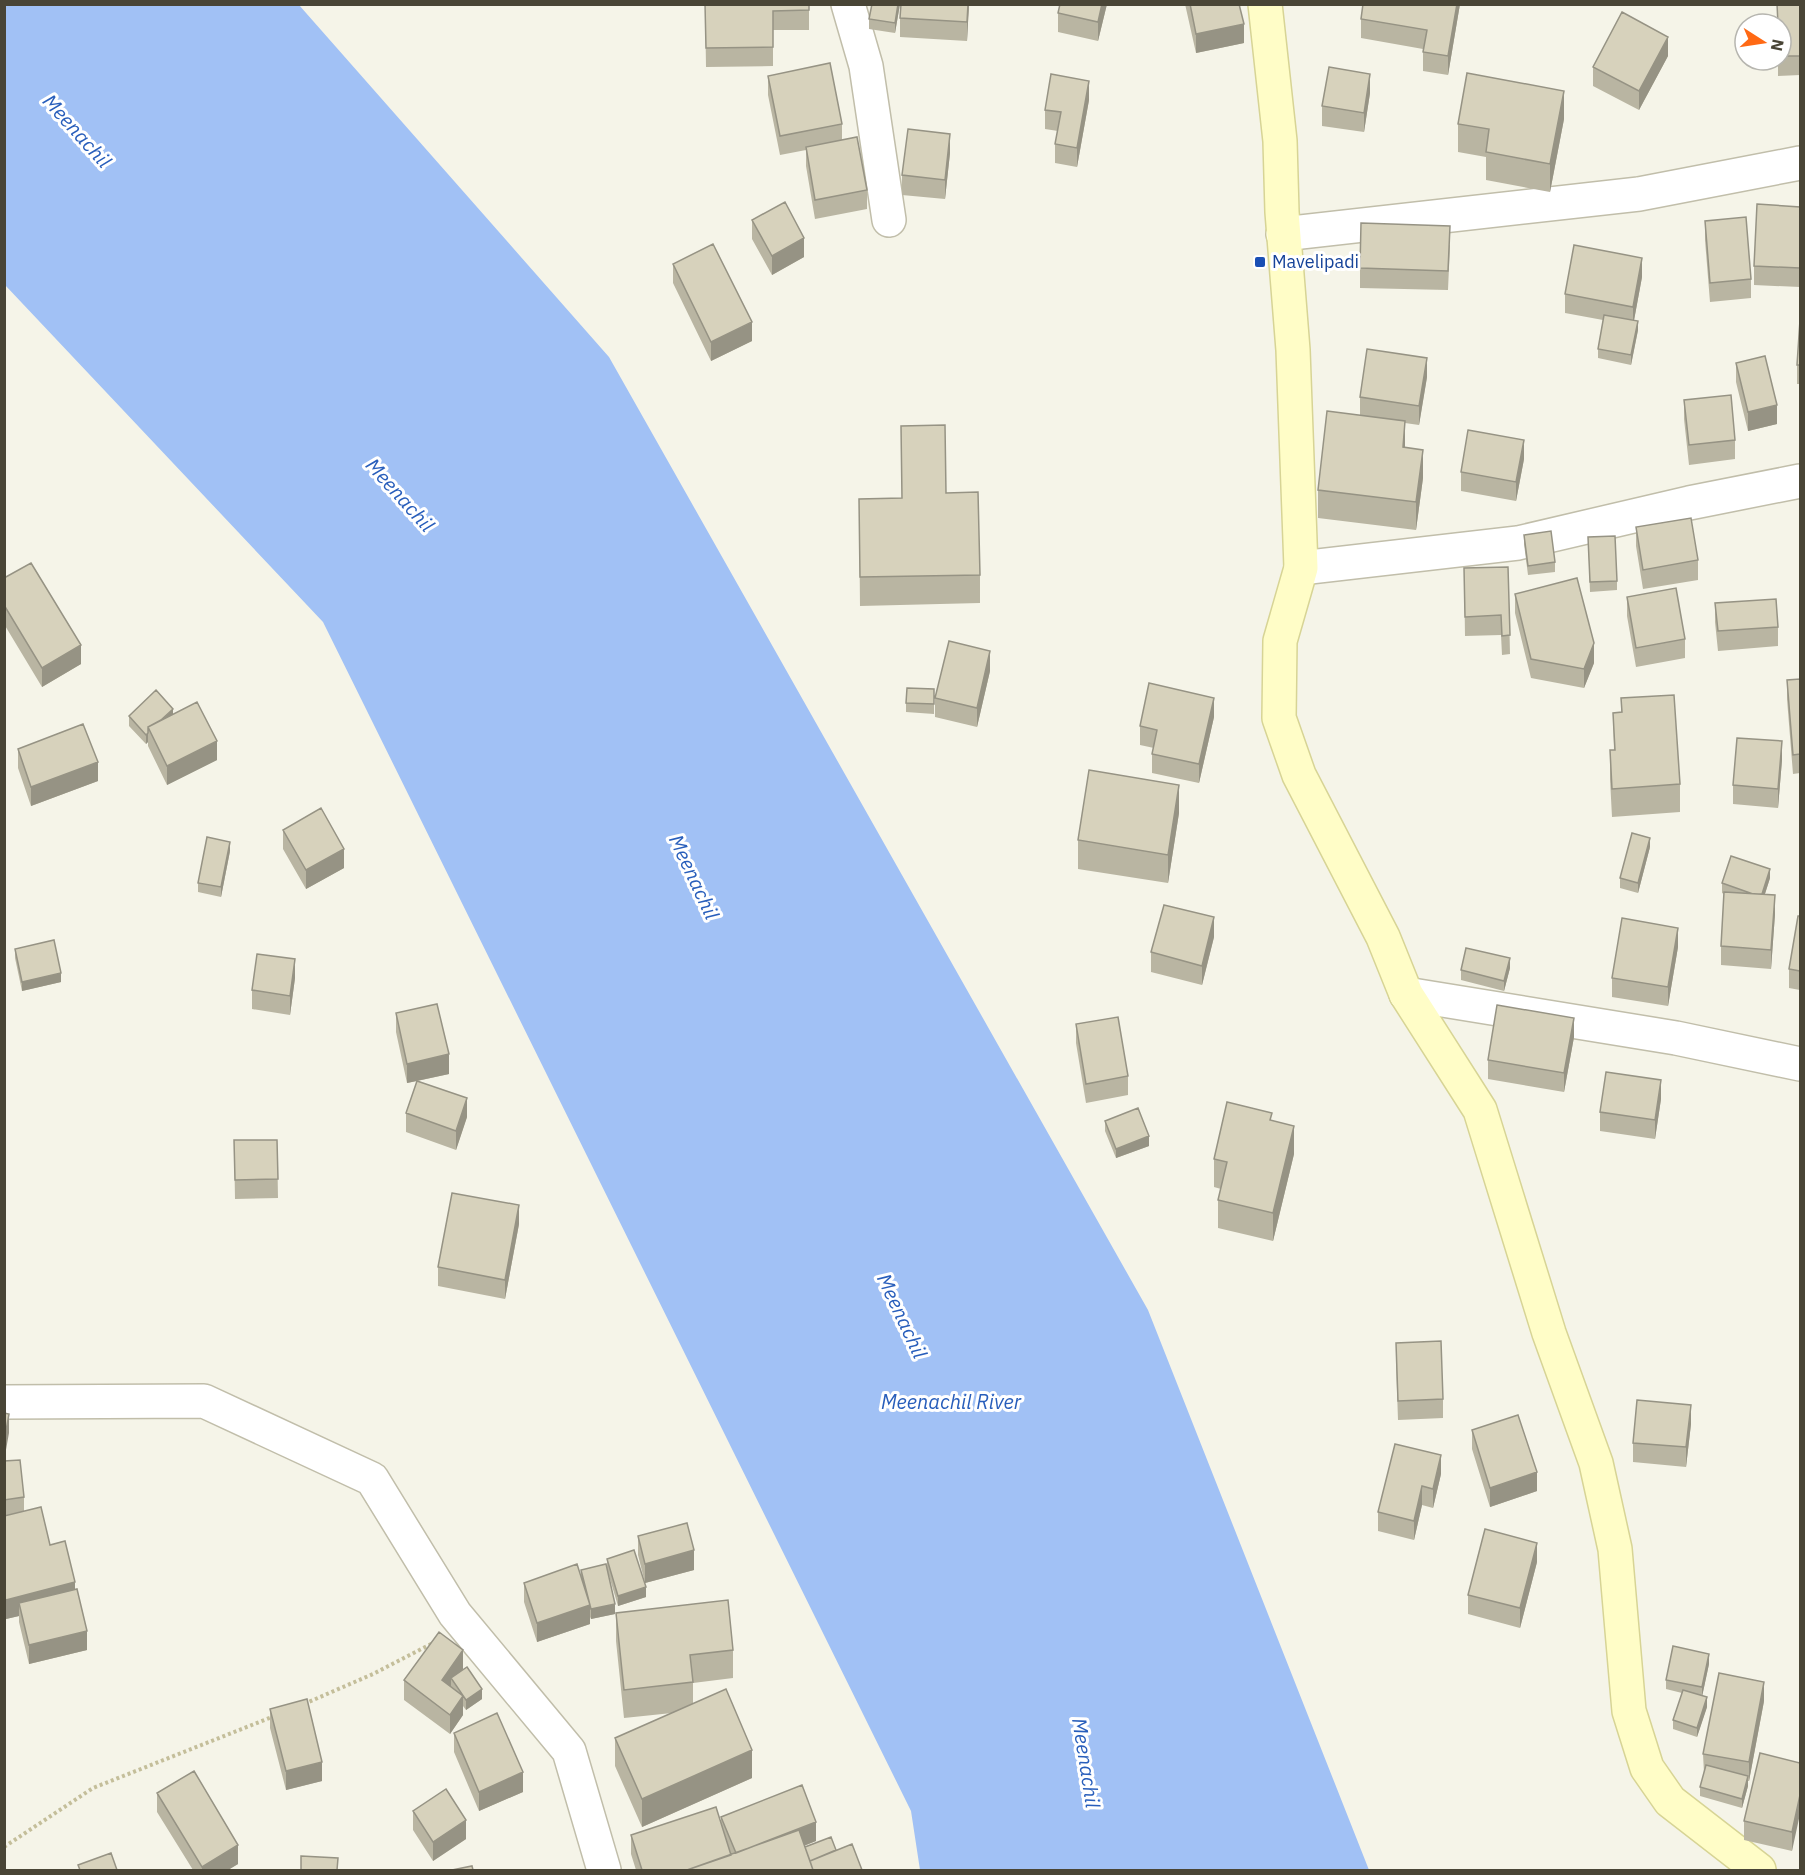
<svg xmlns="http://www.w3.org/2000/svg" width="1805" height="1875" font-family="'IBM Plex Sans',sans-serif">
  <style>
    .water { fill: #a1c1f5 }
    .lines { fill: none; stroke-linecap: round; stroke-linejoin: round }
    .minor-casing { stroke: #c1beaa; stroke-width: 36 }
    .secondary-casing { stroke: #d7d495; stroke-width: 36 }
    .path { stroke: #c4be9a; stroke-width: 4; stroke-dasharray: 3 3; stroke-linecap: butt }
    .minor { stroke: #fff; stroke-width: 33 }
    .secondary { stroke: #fffdc7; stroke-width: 33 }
    .wall { fill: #b9b5a2 }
    .shaded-wall { fill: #969384 }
    .building { fill: #d7d2bc; stroke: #969384; stroke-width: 1.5 }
    .transit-dot { fill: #1a4fb4; stroke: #fff; stroke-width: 2 }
    .labels { text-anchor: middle; stroke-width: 6; stroke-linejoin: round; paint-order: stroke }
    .transit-label { font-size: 18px; fill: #164399; stroke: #fff; text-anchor: start }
    .water-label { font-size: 20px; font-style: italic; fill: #285ebb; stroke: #fff }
  </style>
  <rect width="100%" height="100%" fill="#f5f4e8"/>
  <path class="water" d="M5,4L299,5L609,357L1148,1310L1369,1870H920L911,1811L323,622L5,285Z"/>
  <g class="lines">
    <g class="minor-casing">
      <path id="minor" d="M848,4L866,66L889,220
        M1283,234L1639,194L1800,163
        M1301,568L1518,543L1689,503L1800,481
        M1406,994L1676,1038L1800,1064
        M4,1402L204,1401L372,1479L455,1614L569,1751L604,1870"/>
    </g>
    <g class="secondary-casing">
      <path id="secondary" d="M1265,4L1280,141L1282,212L1293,350L1301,568L1280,641L1279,718L1299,775L1383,937L1406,994L1480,1110L1549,1333L1596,1463L1615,1549L1629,1711L1647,1768L1670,1801L1759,1870"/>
    </g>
    <path class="path" d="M304,1704L373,1674L433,1643
      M4,1847L93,1788L272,1717"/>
    <use href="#minor" class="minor"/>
    <use href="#secondary" class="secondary"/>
  </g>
  <path class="wall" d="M705,4H809V30H773V66L706,67Z
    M872,4H900L895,33L869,29V19Z
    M969,4L967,41L900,37V18Z
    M1060,4H1107L1098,41L1058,32V13Z
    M1185,4H1239L1244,43L1196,53Z
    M1363,4H1460L1448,75L1423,71V49L1361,38V19Z
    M1800,4V75L1778,76V60H1781V24Z
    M1668,56L1639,110L1593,86V67Z
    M768,76L842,124V140L867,190V209L815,219L806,166V150L780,155L768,95Z
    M1370,93L1364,132L1322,126V106Z
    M1089,100L1077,167L1055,163V144L1058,131L1045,129V110Z
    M1564,119L1550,192L1486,180V157L1458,152V124Z
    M950,153L945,199L902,195V175Z
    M1800,207V287L1754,285V266Z
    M752,220L804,257L772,275L752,239Z
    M1705,221L1751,279V298L1710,302L1705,240Z
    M1450,245L1448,290L1360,288V268Z
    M673,264L752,341L711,361L673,283Z
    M1642,277L1634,320L1638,330L1631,365L1598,358V349L1603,320L1565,313V294Z
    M1800,320V384H1797V365Z
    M1736,363L1777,424L1748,431L1736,382Z
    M1427,377L1419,425L1405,423V448L1423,478L1416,530L1318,518V490L1360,415V397Z
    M1684,400L1735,440V459L1689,465L1684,419Z
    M901,426L946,493L980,575V603L860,606L859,499L902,498Z
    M1524,459L1516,501L1461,491V472Z
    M1636,527L1698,560V580L1643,589L1636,546Z
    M1524,535L1555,562V572L1528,575L1524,544Z
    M1588,537L1617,581V590L1590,592Z
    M1508,567L1510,654L1502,655L1501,635L1465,636L1464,568Z
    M4,578L81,664L42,687L4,624Z
    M1515,594L1594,663L1584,688L1531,678L1515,613Z
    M1627,597L1685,639V658L1636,667L1627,616Z
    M1715,603L1778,627V646L1718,651L1715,622Z
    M990,671L977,727L935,717V698Z
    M1800,679V773L1793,774L1787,699V680Z
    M1621,698L1680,784V812L1612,817L1610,779V750H1614L1613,713L1621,712Z
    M934,699V714L906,712V703Z
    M173,714L217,760L167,785L148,746V742L146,744L129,726V716Z
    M1214,717L1199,783L1152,773V754L1154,748L1140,745V726Z
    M18,749L98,781L31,806L18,768Z
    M1782,760L1778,808L1733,804V785Z
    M1179,813L1168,883L1078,869V840Z
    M283,830L344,868L306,889L283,849Z
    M1650,847L1638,893L1620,888V878Z
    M230,851L221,897L198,892V883Z
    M1770,878L1765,894L1775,914L1771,969L1721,965V946L1724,894L1722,893V883Z
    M1800,916V990L1789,988V969Z
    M1214,937L1202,985L1151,972V952Z
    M1678,947L1668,1006L1612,997V978Z
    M15,949L61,982L22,991L15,958Z
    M1510,968L1504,991L1461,980V970Z
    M295,978L290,1015L252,1009V990Z
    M396,1013L449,1074L417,1081L467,1117L456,1150L406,1132V1113L417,1081L407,1083L396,1032Z
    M1076,1024L1128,1076V1095L1086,1103L1076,1043Z
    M1574,1037L1564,1092L1488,1079V1060Z
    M1661,1099L1655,1139L1600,1131V1112Z
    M1105,1121L1149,1146L1116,1158L1105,1131Z
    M234,1140H277L278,1198L235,1199Z
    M1294,1154L1273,1241L1218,1228V1200L1221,1189L1214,1187V1159Z
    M519,1224L505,1299L438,1286V1267Z
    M1396,1362L1443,1399V1418L1398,1420Z
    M1691,1424L1686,1467L1633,1462V1443Z
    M1472,1430L1537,1491L1490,1507L1472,1449Z
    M4,1461L24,1497V1511L50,1545L75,1589L87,1650L29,1664L19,1622V1616L6,1619L4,1615Z
    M1441,1474L1433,1508L1422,1505L1414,1540L1378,1531V1512Z
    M638,1536L694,1570L645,1583L638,1555Z
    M607,1559L646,1597L618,1606L607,1569Z
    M1537,1562L1520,1628L1468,1614V1595Z
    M581,1570L615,1614L591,1619L590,1617V1624L537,1642L524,1602V1583L581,1578Z
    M616,1613L733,1650V1678L693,1683V1704L752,1778L642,1827L615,1766V1738L672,1713L624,1718L616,1641Z
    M1709,1664L1702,1696L1707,1707L1697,1737L1673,1729V1720L1682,1693L1666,1689V1680Z
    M463,1669L462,1671L482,1699L466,1710L463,1706V1715L450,1734L404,1700V1680Z
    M1764,1701L1749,1781H1748V1786L1742,1808L1700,1796V1787L1704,1773L1703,1754Z
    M270,1709L322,1781L286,1790L270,1728Z
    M454,1733L523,1792L479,1811L454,1752Z
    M1800,1763L1792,1851L1744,1840V1821Z
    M157,1793L238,1864L228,1870H193L157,1812Z
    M413,1811L466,1839L433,1861L413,1830Z
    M721,1817L816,1841L804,1846L805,1847L836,1850L862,1870H636L631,1854V1835L721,1823Z"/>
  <path class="shaded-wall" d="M898,4H900L895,33V23Z
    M968,4H969L967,41V22Z
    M1102,4H1107L1098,41V22Z
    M1457,4H1460L1448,75V56Z
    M1244,24V43L1196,53V34Z
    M1668,37V56L1639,110V91Z
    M1370,74V93L1364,132V113Z
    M1089,81V100L1077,167V148Z
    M1564,91V119L1550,192V164Z
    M950,134V153L945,199V180Z
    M804,238V257L772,275V256Z
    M1642,258V277L1633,326V307Z
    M1638,321V330L1631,365V355Z
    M752,322V341L711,361V342Z
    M1427,358V377L1419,425V406Z
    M1777,405V424L1748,431V412Z
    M1405,421V449L1403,447Z
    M1524,440V459L1516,501V482Z
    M1423,450V478L1416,530V502Z
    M1594,643V663L1584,688V669Z
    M81,645V664L42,687V668Z
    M990,651V671L977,727V708Z
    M1214,698V717L1199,783V764Z
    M173,709V718L150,731Z
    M148,733V742L146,744V735Z
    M217,741V760L167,785V766Z
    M1782,741V760L1778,808V789Z
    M98,762V781L31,806V787Z
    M1179,785V813L1168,883V855Z
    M1650,838V847L1638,893V883Z
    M230,842V851L221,897V887Z
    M344,849V868L306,889V870Z
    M1770,869V878L1761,906V896Z
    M1775,895V914L1771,969V950Z
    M1214,917V937L1202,985V966Z
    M1678,928V947L1668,1006V987Z
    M1510,958V968L1504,991V981Z
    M295,959V978L290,1015V996Z
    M61,973V982L22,991V982Z
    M1574,1018V1037L1564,1092V1073Z
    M449,1054V1074L407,1083V1064Z
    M1661,1080V1099L1655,1139V1120Z
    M467,1098V1117L456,1150V1131Z
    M1294,1126V1154L1273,1241V1213Z
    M1149,1136V1146L1116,1158V1149Z
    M519,1205V1224L505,1299V1280Z
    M1691,1405V1424L1686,1467V1447Z
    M9,1414V1433L4,1461V1442Z
    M1441,1455V1474L1433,1508V1489Z
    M1537,1472V1491L1490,1507V1488Z
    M1422,1486V1505L1414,1540V1521Z
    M1537,1543V1562L1520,1628V1608Z
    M694,1550V1570L645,1583V1564Z
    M75,1582V1602L19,1603V1616L6,1619V1600Z
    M646,1587V1597L618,1606V1596Z
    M615,1604V1614L591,1619V1609Z
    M590,1605V1624L537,1642V1623Z
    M87,1631V1650L29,1664V1645Z
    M463,1650V1669L454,1682L451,1678V1686L442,1699V1680Z
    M1709,1654V1664L1702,1697V1687Z
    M1764,1682V1701L1749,1781V1762Z
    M482,1689V1699L466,1710V1700Z
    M463,1696V1715L450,1734V1715Z
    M1707,1697V1707L1697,1737V1728Z
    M752,1750V1778L642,1827V1799Z
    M322,1762V1781L286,1790V1771Z
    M523,1772V1792L479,1811V1792Z
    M1748,1776V1786L1742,1808V1799Z
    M1800,1795V1814L1792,1851V1832Z
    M466,1820V1839L433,1861V1842Z
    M816,1822V1841L742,1870L736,1854Z
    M238,1845V1864L228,1870H202V1867Z"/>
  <path class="building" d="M705,4H809V10L773,11V47L706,48Z
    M872,4H898L895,23L869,19Z
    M901,4H968L967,22L900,18Z
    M1060,4H1102L1098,22L1058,13Z
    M1190,4H1239L1244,24L1196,34Z
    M1363,4H1457L1448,56L1423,52L1427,30L1361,19Z
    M1777,4H1800V56H1781V24H1778Z
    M1622,12L1668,37L1639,91L1593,67Z
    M830,63L842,124L780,136L768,76Z
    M1329,67L1370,74L1364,113L1322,106Z
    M1467,73L1564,91L1550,164L1486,152L1489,129L1458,124Z
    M1051,74L1089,81L1077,148L1055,144L1061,112L1045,110Z
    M908,129L950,134L945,180L902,175Z
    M857,137L867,190L815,200L806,147Z
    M785,202L804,238L772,256L752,220Z
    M1757,204L1800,207V268L1754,266Z
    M1746,217L1751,279L1710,283L1705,221Z
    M1361,223L1450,226L1448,271L1360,268Z
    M713,244L752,322L711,342L673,264Z
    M1574,245L1642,258L1633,307L1565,294Z
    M1604,315L1638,321L1631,355L1598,349Z
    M1800,320V365H1797Z
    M1367,349L1427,358L1419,406L1360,397Z
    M1765,356L1777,405L1748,412L1736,363Z
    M1731,395L1735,440L1689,445L1684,400Z
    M1327,411L1405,421L1403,447L1423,450L1416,502L1318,490Z
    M945,425L946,493L978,492L980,575L860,577L859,499L902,498L901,426Z
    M1468,430L1524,440L1516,482L1461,472Z
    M1691,518L1698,560L1643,570L1636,527Z
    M1551,531L1555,562L1528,566L1524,535Z
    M1615,536L1617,581L1590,582L1588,537Z
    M31,563L81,645L42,668L4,605V578Z
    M1508,567L1510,635L1502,636L1501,615L1465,617L1464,568Z
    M1577,578L1594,643L1584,669L1531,659L1515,594Z
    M1676,588L1685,639L1636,648L1627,597Z
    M1776,599L1778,627L1718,631L1715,603Z
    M949,641L990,651L977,708L935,698Z
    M1800,679V754L1793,755L1787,680Z
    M1149,683L1214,698L1199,764L1152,754L1157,730L1140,726Z
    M907,688L934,689V704L906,703Z
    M156,690L173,709L161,720L148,727V733L146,735L129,716Z
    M1674,695L1680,784L1612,789L1610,750H1615L1613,713L1622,712L1621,698Z
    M197,702L217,741L167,766L148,727Z
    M83,724L98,762L31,787L18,749Z
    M1737,738L1782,741L1778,789L1733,785Z
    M1089,770L1179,785L1168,855L1078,840Z
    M321,808L344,849L306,870L283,830Z
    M1632,833L1650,838L1638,883L1620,878Z
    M207,837L230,842L221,887L198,883Z
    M1731,856L1770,869L1762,894H1753L1722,883Z
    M1724,892L1775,895L1771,950L1721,946Z
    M1164,905L1214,917L1202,966L1151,952Z
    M1798,916H1800V971L1789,969Z
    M1622,918L1678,928L1668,987L1612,978Z
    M54,940L61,973L22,982L15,949Z
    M1466,948L1510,958L1504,981L1461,970Z
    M257,954L295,959L290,996L252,990Z
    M437,1004L449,1054L407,1064L396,1013Z
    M1497,1005L1574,1018L1564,1073L1488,1060Z
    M1118,1017L1128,1076L1086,1084L1076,1024Z
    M1606,1072L1661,1080L1655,1120L1600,1112Z
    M417,1081L467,1098L456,1131L406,1113Z
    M1227,1102L1272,1113L1270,1120L1294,1126L1273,1213L1218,1200L1227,1162L1214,1159Z
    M1138,1108L1149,1136L1116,1149L1105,1121Z
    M234,1140H277L278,1179L235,1180Z
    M452,1193L519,1205L505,1280L438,1267Z
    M1441,1341L1443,1399L1398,1401L1396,1343Z
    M1637,1400L1691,1405L1686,1447L1633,1443Z
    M4,1413L9,1414L4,1442Z
    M1518,1415L1537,1472L1490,1488L1472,1430Z
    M1395,1444L1441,1455L1433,1489L1422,1486L1414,1521L1378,1512Z
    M20,1460L24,1497L4,1500V1461Z
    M41,1507L50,1545L65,1541L75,1582L6,1600L4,1596V1516Z
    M687,1523L694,1550L645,1564L638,1536Z
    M1485,1529L1537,1543L1520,1608L1468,1595Z
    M634,1550L646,1587L618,1596L607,1559Z
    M577,1564L590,1605L537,1623L524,1583Z
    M606,1564L615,1604L591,1609L581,1570Z
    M77,1589L87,1631L29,1645L19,1603Z
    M728,1600L733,1650L690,1655L693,1682L624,1690L616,1613Z
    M439,1632L463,1650L442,1680L463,1696L450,1715L404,1680Z
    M1673,1646L1709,1654L1702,1687L1666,1680Z
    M467,1667L482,1689L466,1700L451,1678Z
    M1719,1673L1764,1682L1749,1762L1703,1754Z
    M726,1689L752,1750L642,1799L615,1738Z
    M1683,1690L1707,1697L1697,1728L1673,1720Z
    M307,1699L322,1762L286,1771L270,1709Z
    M497,1713L523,1772L479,1792L454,1733Z
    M1760,1753L1800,1763V1795L1792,1832L1744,1821Z
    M1706,1765L1748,1776L1742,1799L1700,1787Z
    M194,1771L238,1845L202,1867L157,1793Z
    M802,1785L816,1822L736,1853L721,1817Z
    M446,1789L466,1820L433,1842L413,1811Z
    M716,1807L731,1855L687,1870H642L631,1835Z
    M799,1830L813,1870H687Z
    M831,1837L836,1850L810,1861L805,1847Z
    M852,1844L862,1870H813L810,1861Z
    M111,1853L117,1870H80L78,1865Z
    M301,1856L338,1858L337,1870H301Z
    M472,1866L473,1870H452Z"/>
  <rect class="transit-dot" x="1254" y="256" width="12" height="12" rx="3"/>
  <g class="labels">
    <g class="transit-label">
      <text x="1272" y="268">Mavelipadi</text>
    </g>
    <g class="water-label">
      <text transform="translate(77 131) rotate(48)" y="7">Meenachil</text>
      <text transform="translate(400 495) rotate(48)" y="7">Meenachil</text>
      <text transform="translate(694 877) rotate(65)" y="7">Meenachil</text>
      <text transform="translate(902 1316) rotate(65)" y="7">Meenachil</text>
      <text x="951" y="1409">Meenachil River</text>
      <text transform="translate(1086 1763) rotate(81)" y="7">Meenachil</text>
    </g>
  </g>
  <rect width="1805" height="1875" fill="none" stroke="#494536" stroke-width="12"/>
  <g transform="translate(1763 42) rotate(102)"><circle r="28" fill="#ffffff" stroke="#b6b5af" stroke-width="1.5"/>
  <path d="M0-4.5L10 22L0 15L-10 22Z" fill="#ff6914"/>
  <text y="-9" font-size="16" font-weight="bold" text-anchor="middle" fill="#494536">N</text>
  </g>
</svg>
